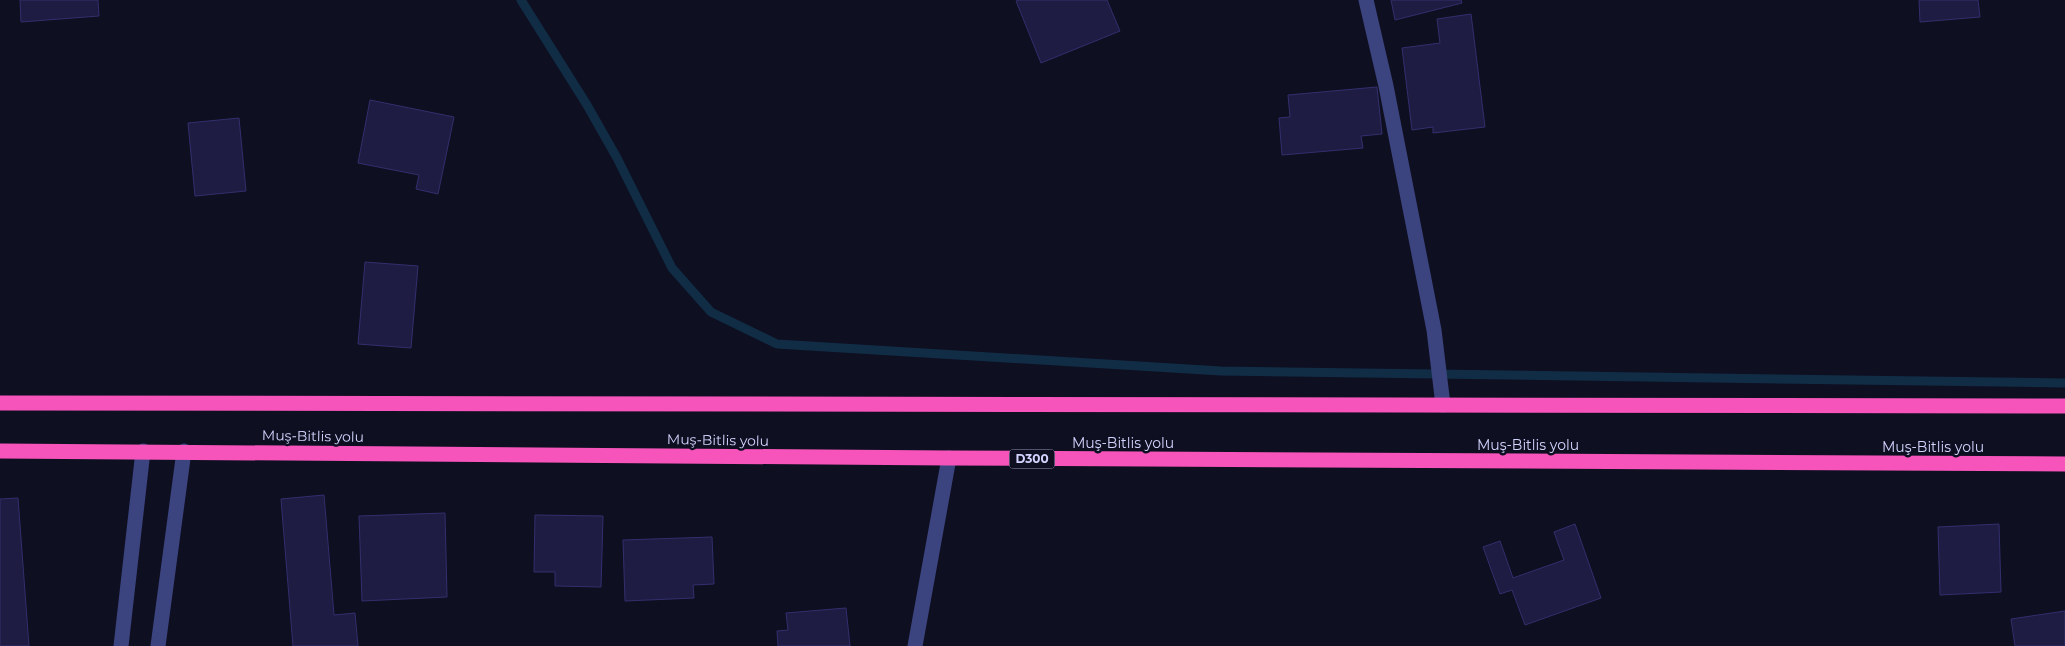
<svg xmlns="http://www.w3.org/2000/svg" width="2065" height="646" font-family="Montserrat,sans-serif">
  <style>
    .lines { fill: none; stroke-linecap: round; stroke-linejoin: round }
    .stream { stroke: #102d45; stroke-width: 9 }
    .building { fill: #1e1c42; stroke: #322f6d }
    .minor { stroke: #3c447f; stroke-width: 15 }
    .highway { stroke: #f654ba; stroke-width: 15 }
    .labels { text-anchor: middle; stroke-width: 5; stroke-linejoin: round; paint-order: stroke }
    .shield { fill: #0f0f22; stroke: #9899bb; stroke-width: 1 }
    .shield-label { font-size: 12px; font-weight: bold; fill: #d2d4fd }
    .street-label { font-size: 14px; fill: #d2d4fd; stroke: #0f0f22 }
  </style>
  <rect width="100%" height="100%" fill="#0f0f22"/>
  <g class="lines">
    <path class="stream" d="M521,0L587,105L617,158L672,268L711,312L777,344L1221,371L2065,383"/>
  </g>
  <path class="building" d="M20,0H98L99,16L21,22Z
    M1020,0H1107L1120,31L1041,63L1016,1Z
    M1391,0H1461L1462,3L1395,20Z
    M1919,0H1978L1980,17L1920,22Z
    M1471,14L1485,127L1433,133V127L1412,130L1402,48L1440,43L1437,19Z
    M1377,87L1382,134L1361,136L1363,148L1282,155L1279,118L1290,117L1288,95Z
    M370,100L454,117L438,194L416,189L419,175L358,163Z
    M239,118L246,191L195,196L188,123Z
    M365,262L418,266L411,348L358,344Z
    M324,495L334,615L355,613L358,646H293L281,499Z
    M18,498L29,646H0V499Z
    M445,513L447,597L362,601L359,516Z
    M535,515L603,516L601,587L555,586V572H534Z
    M1575,524L1601,598L1525,625L1512,590L1500,594L1483,547L1500,541L1513,578L1564,560L1554,532Z
    M1999,524L2001,592L1940,595L1938,527Z
    M712,537L714,584L693,585L694,598L625,601L623,540Z
    M846,608L850,646H778L777,631L788,630L786,613Z
    M2065,611V646H2015L2011,619Z"/>
  <g class="lines">
    <path class="minor" d="M1366,0L1386,86L1434,330L1443,405
      M121,646L143,451
      M158,646L184,451
      M915,646L949,458"/>
    <path class="highway" d="M0,403L2065,406
      M0,451L949,458L2065,464"/>
  </g>
  <g class="labels">
    <rect class="shield" x="1009.5" y="449.5" width="45" height="19" rx="4"/>
    <g class="shield-label">
      <text x="1032" y="463">D300</text>
    </g>
    <g class="street-label">
      <text transform="translate(313 436) rotate(1)" y="5">Muş-Bitlis yolu</text>
      <text transform="translate(718 440) rotate(1)" y="5">Muş-Bitlis yolu</text>
      <text x="1123" y="448">Muş-Bitlis yolu</text>
      <text x="1528" y="450">Muş-Bitlis yolu</text>
      <text x="1933" y="452">Muş-Bitlis yolu</text>
    </g>
  </g>
</svg>
